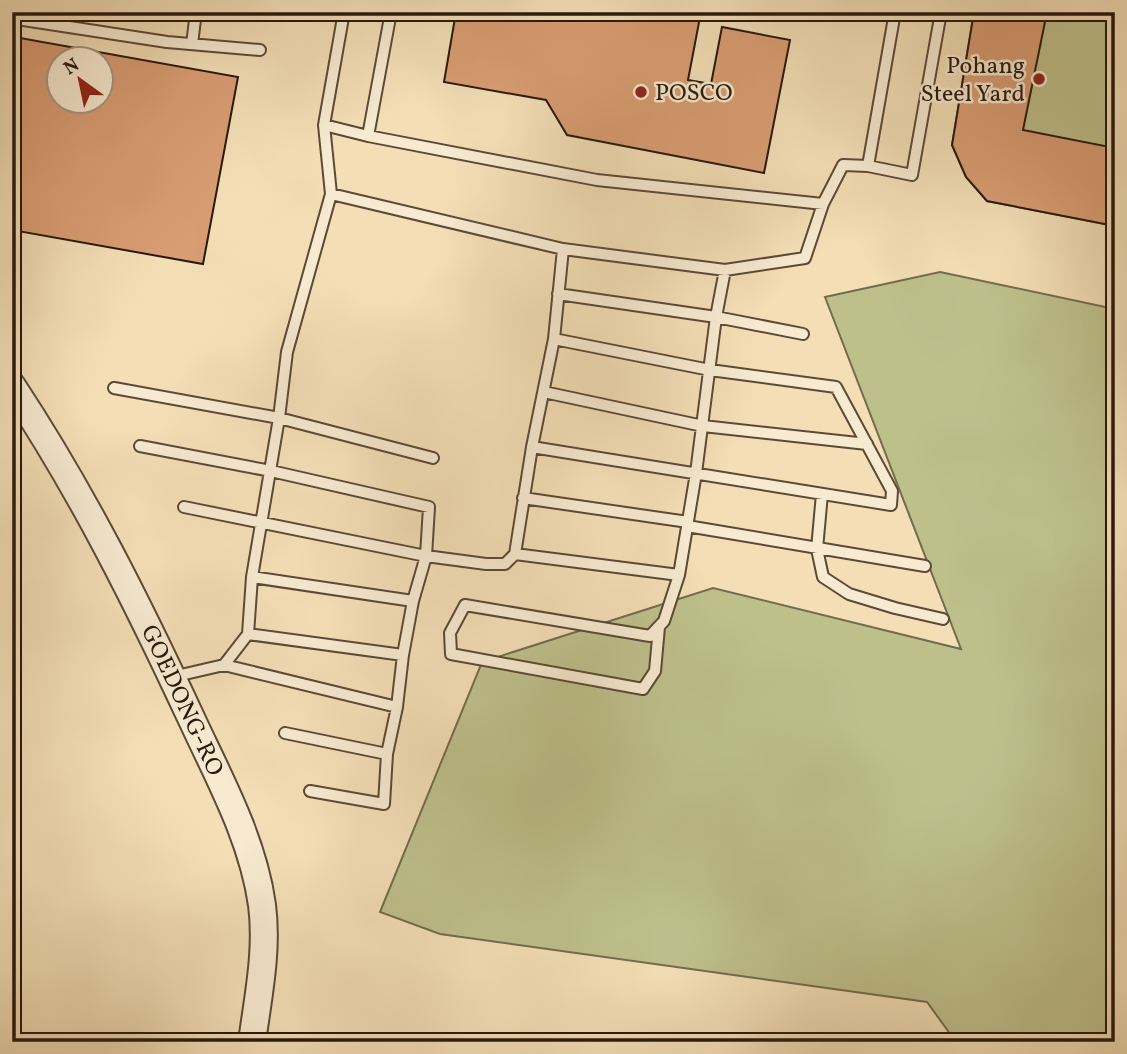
<svg xmlns="http://www.w3.org/2000/svg" width="1127" height="1054" font-family="Vollkorn,serif">
  <style>
    .green { fill: #bec08c; stroke: #736c4c; stroke-width: 2 }
    .building { fill: #d99d73; stroke: #28180d; stroke-width: 2; fill-rule: evenodd }
    .lines { fill: none; stroke-linecap: round; stroke-linejoin: round }
    .service-casing { stroke: #5b4a37; stroke-width: 14 }
    .tertiary-casing { stroke: #5b4a37; stroke-width: 30 }
    .service { stroke: #f7ead0; stroke-width: 10 }
    .tertiary { stroke: #f7ead0; stroke-width: 26 }
    .poi-dot { fill: #8f2418; stroke: #f7ead0; stroke-width: 2.5 }
    .labels { text-anchor: middle; stroke-width: 5; stroke-linejoin: round; paint-order: stroke }
    .poi-label { font-size: 24px; fill: #28180d; stroke: #f7ead0; text-anchor: end }
    .street-label { font-size: 24px; fill: #28180d; stroke: #f7ead0 }
  </style>
  <rect width="100%" height="100%" fill="#f3deb6"/>
  <filter id="stains"><feTurbulence type="fractalNoise" baseFrequency=".00286" numOctaves="4"/><feColorMatrix values="0 0 0 0 .2 0 0 0 0 .09 0 0 0 0 .02 0 0 0 .5 -.17"/></filter>
  <radialGradient id="worn" r=".72"><stop offset=".6" stop-color="#630" stop-opacity="0"/><stop offset="1" stop-color="#630" stop-opacity=".3"/></radialGradient>
  <path class="green" d="M974,12H1115V226L987,201L966,177L952,145Z
    M940,272L1115,309V1042H956L927,1002L440,934L380,912L482,662L713,588L961,649L825,297Z"/>
  <path class="building" d="M456,12H701L688,80L711,84L722,27L790,40L764,173L567,135L546,100L444,82Z
    M974,12H1047L1023,130L1115,148V226L987,201L966,177L952,145Z
    M20,38L238,77L203,264L12,230V82ZM60,60H102V102H60Z"/>
  <g class="lines">
    <g class="service-casing">
      <path id="service" d="M18,12L17,19L167,42L260,50
        M192,44L196,12
        M324,125L368,136L597,180L823,204L843,165L868,166L895,12
        M368,136L391,12
        M868,166L912,175L941,12
        M331,194L563,249L725,270L805,258L823,204
        M563,249L554,339L532,447L515,554L679,575L696,473L716,317L725,270
        M558,294L716,317L803,334
        M114,388L279,418L433,458
        M544,392L703,426L867,444
        M140,446L271,471L429,507L426,556L413,601L403,655L397,707L387,754
        M532,447L891,505L892,491L836,387L710,370L554,339
        M822,494L817,549L823,577L849,594L895,608L943,619
        M523,498L688,522
        M184,507L426,556L486,564H505L515,554
        M687,526L925,566
        M252,577L413,601
        M659,627L655,671L643,689L451,654L450,633L465,605L650,636L664,621L679,575
        M248,634L403,655
        M224,665L397,707
        M172,677L224,665L248,634L252,577L279,418L287,352L331,194L324,125L344,12
        M285,733L387,754L384,804L310,791"/>
    </g>
    <g class="tertiary-casing">
      <path id="tertiary" d="M12,386C84,495 138,604 193,722C220,780 253,840 262,905C268,950 258,997 252,1042"/>
    </g>
    <use href="#service" class="service"/>
    <use href="#tertiary" class="tertiary"/>
  </g>
  <g class="poi-dot">
    <circle cx="1039" cy="79" r="7"/>
    <circle cx="641" cy="92" r="7"/>
  </g>
  <g class="labels">
    <g class="poi-label">
      <text x="1025" y="73">Pohang<tspan x="1025" dy="28">Steel Yard</tspan></text>
      <text x="655" y="100" text-anchor="start">POSCO</text>
    </g>
    <g class="street-label">
      <text transform="translate(183 700) rotate(65)" y="8">GOEDONG-RO</text>
    </g>
  </g>
  <rect width="1127" height="1054" fill="none" stroke="#f3deb6" stroke-width="42"/>
  <rect x="14" y="14" width="1099" height="1026" fill="none" stroke="#28180d" stroke-width="3.5"/>
  <rect x="21" y="21" width="1085" height="1012" fill="none" stroke="#28180d" stroke-width="2"/>
  <g transform="translate(80 80) rotate(327)"><circle r="33" fill="#f7ead0" stroke="#a49682" stroke-width="2"/>
  <path d="M0-5L12 26L0 18L-12 26Z" fill="#8f2418"/>
  <text y="-10" font-size="19" font-weight="bold" text-anchor="middle" fill="#28180d">N</text>
  </g>
  <rect width="100%" height="100%" filter="url(#stains)"/>
  <rect width="100%" height="100%" fill="url(#worn)"/>
</svg>
